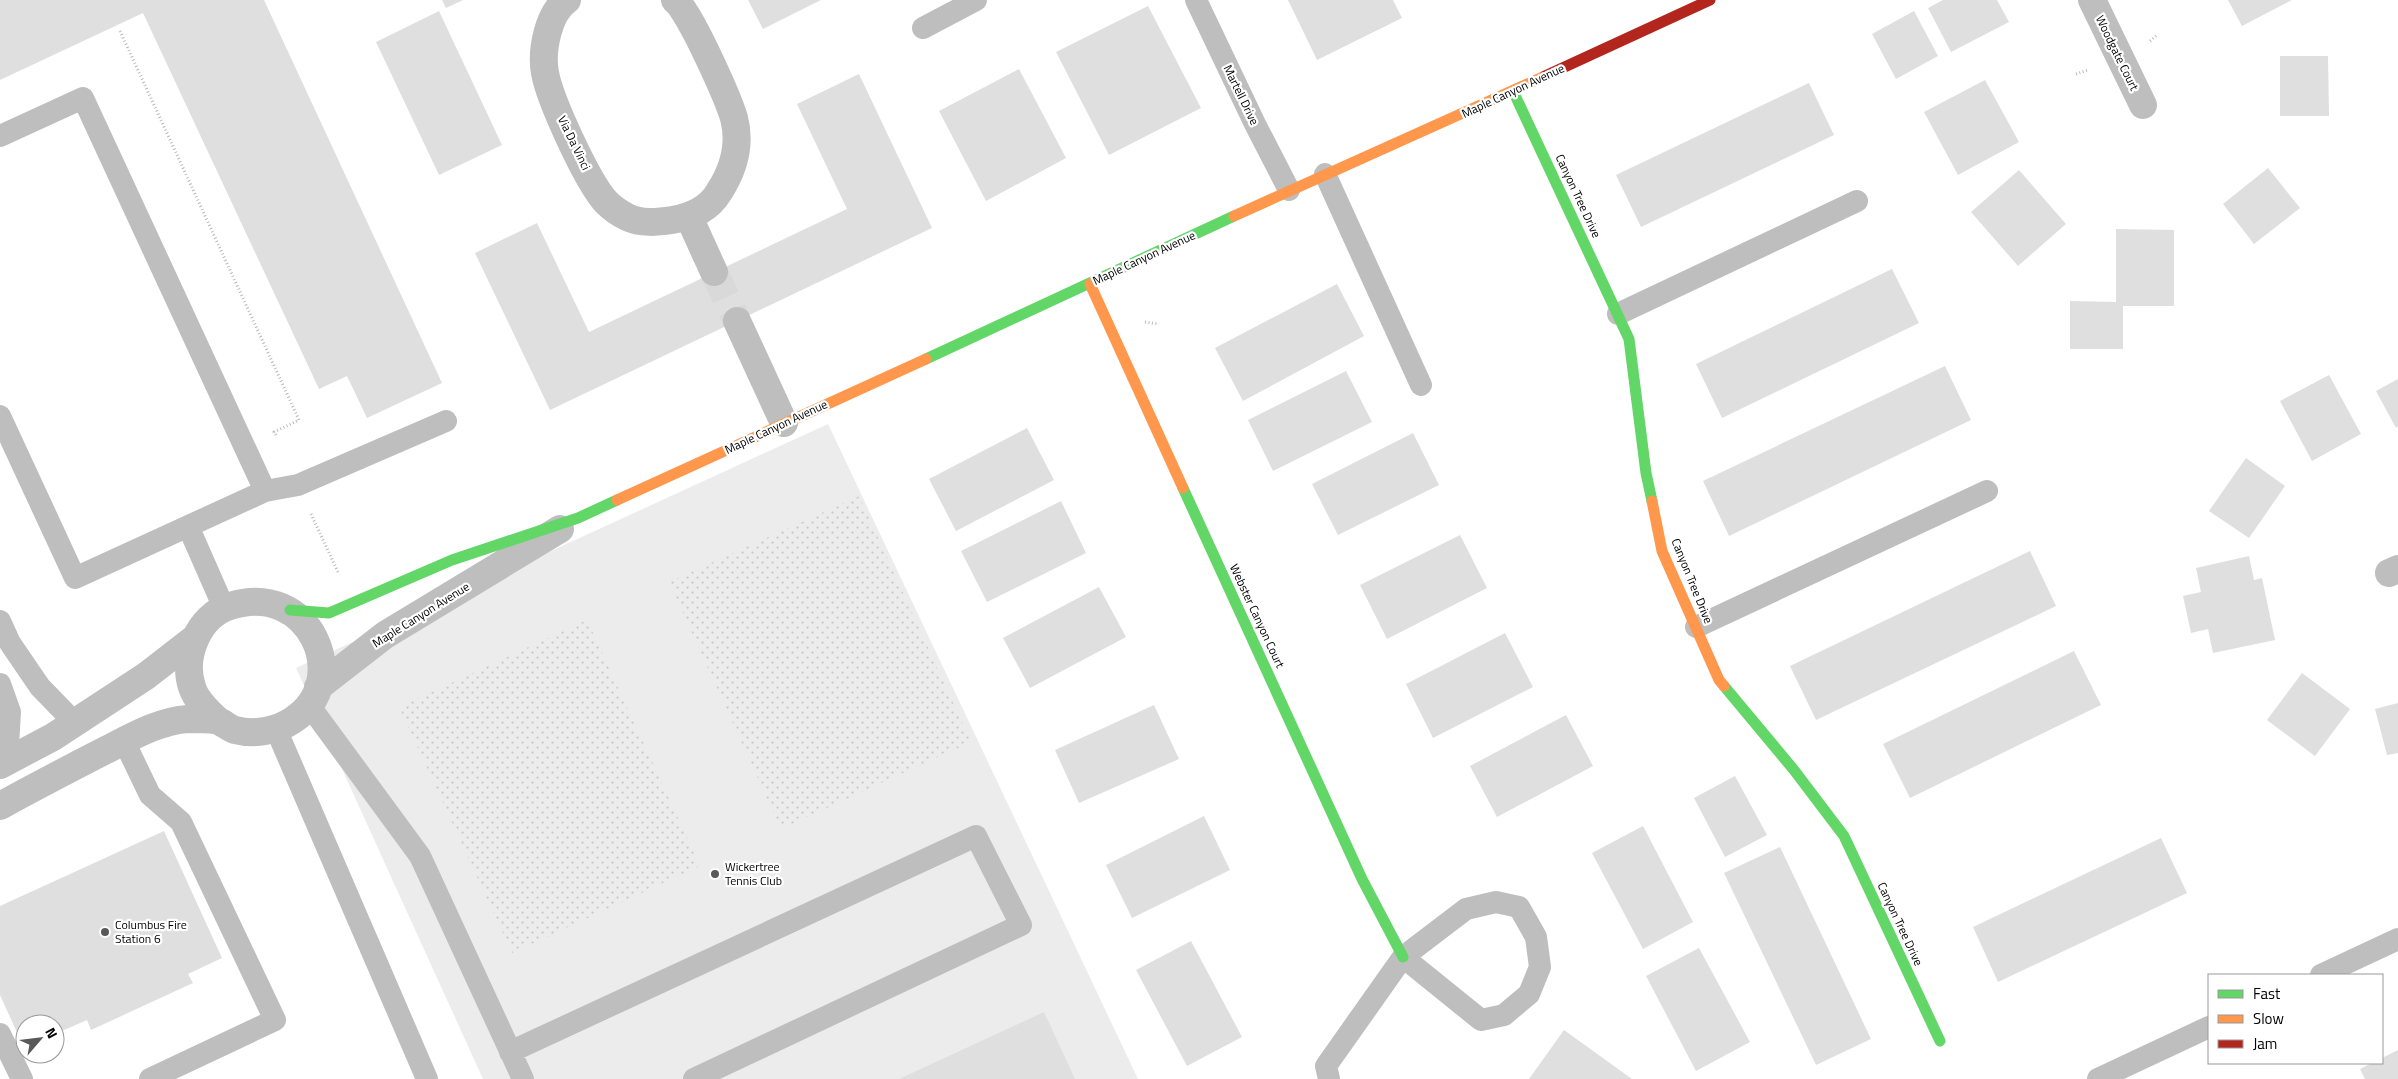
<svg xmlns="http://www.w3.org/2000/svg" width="2398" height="1079" font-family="'Titillium Web',sans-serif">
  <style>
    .grass { fill: #ececec }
    .park { fill: url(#park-dots) }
    .building { fill: #dfdfdf }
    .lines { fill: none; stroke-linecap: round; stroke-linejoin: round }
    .street-tunnel { stroke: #d9d9d9; stroke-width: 28; stroke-dasharray: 28 14; stroke-linecap: butt }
    .path { stroke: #b9b9b9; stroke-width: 3; stroke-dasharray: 1 2.5; stroke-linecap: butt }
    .lane { stroke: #bebebe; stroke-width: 22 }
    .street { stroke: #bebebe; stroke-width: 28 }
    .fast { stroke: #63d668; stroke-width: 11 }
    .slow { stroke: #ff974d; stroke-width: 11 }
    .jam { stroke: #b3261e; stroke-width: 11 }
    .poi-dot { fill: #595959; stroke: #fff; stroke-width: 2 }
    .labels { text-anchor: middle; stroke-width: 4.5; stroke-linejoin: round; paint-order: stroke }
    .street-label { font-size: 12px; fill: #000; stroke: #fff }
    .poi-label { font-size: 12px; fill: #000; stroke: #fff; text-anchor: start }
  </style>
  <defs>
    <pattern id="park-dots" width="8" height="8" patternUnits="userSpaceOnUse" patternTransform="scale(1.25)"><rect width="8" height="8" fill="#ececec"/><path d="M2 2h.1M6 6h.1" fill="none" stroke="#c9c9c9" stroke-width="1.8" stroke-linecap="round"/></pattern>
  </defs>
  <rect width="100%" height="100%" fill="#fff"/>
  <path class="grass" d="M828,424L1138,1079H483L296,668Z"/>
  <path class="park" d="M859,496L971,742L781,829L669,582Z
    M587,620L700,866L512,953L399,707Z"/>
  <path class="building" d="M0,0H264L442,383L367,418L347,376L319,389L143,13L0,80Z
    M442,0H463L446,8Z
    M748,0H821L763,29Z
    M1288,0H1393L1402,18L1317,60Z
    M1943,0H1997L2009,22L1951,52L1928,8Z
    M2228,0H2292L2242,26Z
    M1148,6L1201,108L1109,155L1056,52Z
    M439,11L502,145L439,175L376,42Z
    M1914,11L1938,56L1896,79L1872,34Z
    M2280,56H2328L2329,116H2280Z
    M1019,69L1066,158L986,201L939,111Z
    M859,74L932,228L550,410L475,253L537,223L589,332L847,209L797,104Z
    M1985,80L2019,142L1958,175L1924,112Z
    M1809,83L1834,135L1641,227L1616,175Z
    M2268,168L2300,208L2254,244L2223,204Z
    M2019,170L2066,224L2018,266L1971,212Z
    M2116,229L2174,230V306H2123V349H2070V301L2116,302Z
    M1892,269L1919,323L1722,418L1696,364Z
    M1337,284L1364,336L1243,401L1215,348Z
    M1945,366L1971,420L1729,536L1703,481Z
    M1346,371L1372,422L1273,471L1248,420Z
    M2329,375L2361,434L2312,461L2280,401Z
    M2398,379V426L2396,428L2376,391Z
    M1027,428L1054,480L956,531L929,479Z
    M1413,433L1439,485L1338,535L1312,484Z
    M2246,458L2285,486L2249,538L2209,511Z
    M1061,501L1086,553L987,602L961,551Z
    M1460,535L1487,588L1387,639L1360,585Z
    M2030,551L2056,606L1816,720L1790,666Z
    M2249,556L2254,580L2262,578L2275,640L2213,653L2208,629L2191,633L2183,596L2201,592L2196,568Z
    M1099,587L1126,637L1030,688L1003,638Z
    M1505,633L1533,687L1433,738L1406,684Z
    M2074,651L2101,705L1910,798L1883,744Z
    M2302,673L2350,709L2315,756L2267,720Z
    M2398,703V753L2387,755L2375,709Z
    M1154,705L1179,759L1079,803L1055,750Z
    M1566,715L1593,766L1497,817L1470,766Z
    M1735,776L1767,835L1725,857L1694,798Z
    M1204,816L1230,870L1132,918L1106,865Z
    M1643,826L1693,922L1643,949L1592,853Z
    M164,831L222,958L188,974L193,983L91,1030L87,1020L55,1034V1024H25V1050L0,995V906Z
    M2161,838L2187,893L1998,982L1973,927Z
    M1780,847L1871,1039L1816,1065L1724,873Z
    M1191,941L1242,1037L1187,1066L1136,970Z
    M1699,948L1750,1042L1696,1071L1646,976Z
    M1044,1012L1075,1079H899Z
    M1564,1030L1632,1079H1529Z
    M2398,1050V1079H2365L2360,1069L2372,1063H2382V1058Z"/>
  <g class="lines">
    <path class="street-tunnel" d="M714,272L737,321"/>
    <path class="path" d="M120,31L299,420L274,432L276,435
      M2150,41L2157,35
      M2076,74L2088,70
      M1145,322L1159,324
      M311,514L338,572"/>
    <path class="lane" d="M1196,0L1255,124L1289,190
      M923,28L976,0
      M0,136L83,98L265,491
      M1325,174L1421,385
      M1618,314L1857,201
      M0,416L75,578L265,491L298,485L446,421
      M188,526L224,608
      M0,621L10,643L40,687L75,723
      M1696,627L1987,491
      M0,684L10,712L7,762
      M309,705L420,856L523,1079
      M276,729L427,1079
      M124,741L150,795L181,822L275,1020L150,1079
      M2321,975L2398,939
      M0,1034L22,1079
      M510,1052L976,836L1021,925L694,1079
      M1329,1079L1326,1066L1403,957L1466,909L1496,902L1519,907L1536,937L1540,967L1529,994L1504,1015L1481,1020L1403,957
      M2098,1079L2209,1027"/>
    <path class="street" d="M567,0C548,13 541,51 545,73C550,100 587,181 606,202C611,207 621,214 627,217C641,224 658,222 672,220C690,217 709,209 719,192C734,169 741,145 734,118C728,98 689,10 675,0
      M2092,0L2143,105
      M689,217L714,272
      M737,321L784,423
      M2389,573L2398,569
      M318,687L385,635L560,529
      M0,765L53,737L146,676L195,638
      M0,806C34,787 69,769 104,751C130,738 158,721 188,719C197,719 207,719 215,720C222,721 228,728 235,730C254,735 277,731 293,720C354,681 310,580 230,606C198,616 182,657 192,687C196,700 207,710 217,720"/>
    <path class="fast" d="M1513,91L1629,339L1646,473L1652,501
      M926,359L1234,216
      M1183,488L1362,879L1403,957
      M290,610L329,613L452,560L578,518L617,500
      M1724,686L1794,770L1844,836L1940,1041"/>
    <path class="slow" d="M1234,216L1545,76
      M1090,284L1183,488
      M617,500L926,359
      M1652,501L1662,551L1719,680L1724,686"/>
    <path class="jam" d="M1545,76L1710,0"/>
  </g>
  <g class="poi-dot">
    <circle cx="715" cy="874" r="5"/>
    <circle cx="105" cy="932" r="5"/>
  </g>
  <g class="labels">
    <g class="street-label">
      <text transform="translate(2117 53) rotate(64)" y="4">Woodgate Court</text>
      <text transform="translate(1513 91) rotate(-25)" y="4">Maple Canyon Avenue</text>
      <text transform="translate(1241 95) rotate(64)" y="4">Martell Drive</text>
      <text transform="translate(574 143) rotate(64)" y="4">Via Da Vinci</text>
      <text transform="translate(1578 196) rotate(65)" y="4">Canyon Tree Drive</text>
      <text transform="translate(1144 258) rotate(-25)" y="4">Maple Canyon Avenue</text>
      <text transform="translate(776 427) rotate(-25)" y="4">Maple Canyon Avenue</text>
      <text transform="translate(1692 581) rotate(68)" y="4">Canyon Tree Drive</text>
      <text transform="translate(421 615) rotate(-32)" y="4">Maple Canyon Avenue</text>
      <text transform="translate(1257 616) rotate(65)" y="4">Webster Canyon Court</text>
      <text transform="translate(1900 924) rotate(65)" y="4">Canyon Tree Drive</text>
    </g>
    <g class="poi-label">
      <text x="725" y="871">Wickertree<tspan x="725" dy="14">Tennis Club</tspan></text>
      <text x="115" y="929">Columbus Fire<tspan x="115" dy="14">Station 6</tspan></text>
    </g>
  </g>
  <rect x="2208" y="974" width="175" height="90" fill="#ffffff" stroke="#999999"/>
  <rect x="2218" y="990" width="25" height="8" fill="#63d668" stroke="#999999"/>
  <text x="2253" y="999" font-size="15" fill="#000000">Fast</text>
  <rect x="2218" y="1015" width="25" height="8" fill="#ff974d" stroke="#999999"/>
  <text x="2253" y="1024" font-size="15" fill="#000000">Slow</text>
  <rect x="2218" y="1040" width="25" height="8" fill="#b3261e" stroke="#999999"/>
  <text x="2253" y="1049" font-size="15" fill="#000000">Jam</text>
  <g transform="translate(40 1039) rotate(62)"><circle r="24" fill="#ffffff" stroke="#999999"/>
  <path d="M0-4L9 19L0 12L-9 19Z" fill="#595959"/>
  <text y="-8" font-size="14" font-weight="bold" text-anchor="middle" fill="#000000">N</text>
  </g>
</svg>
